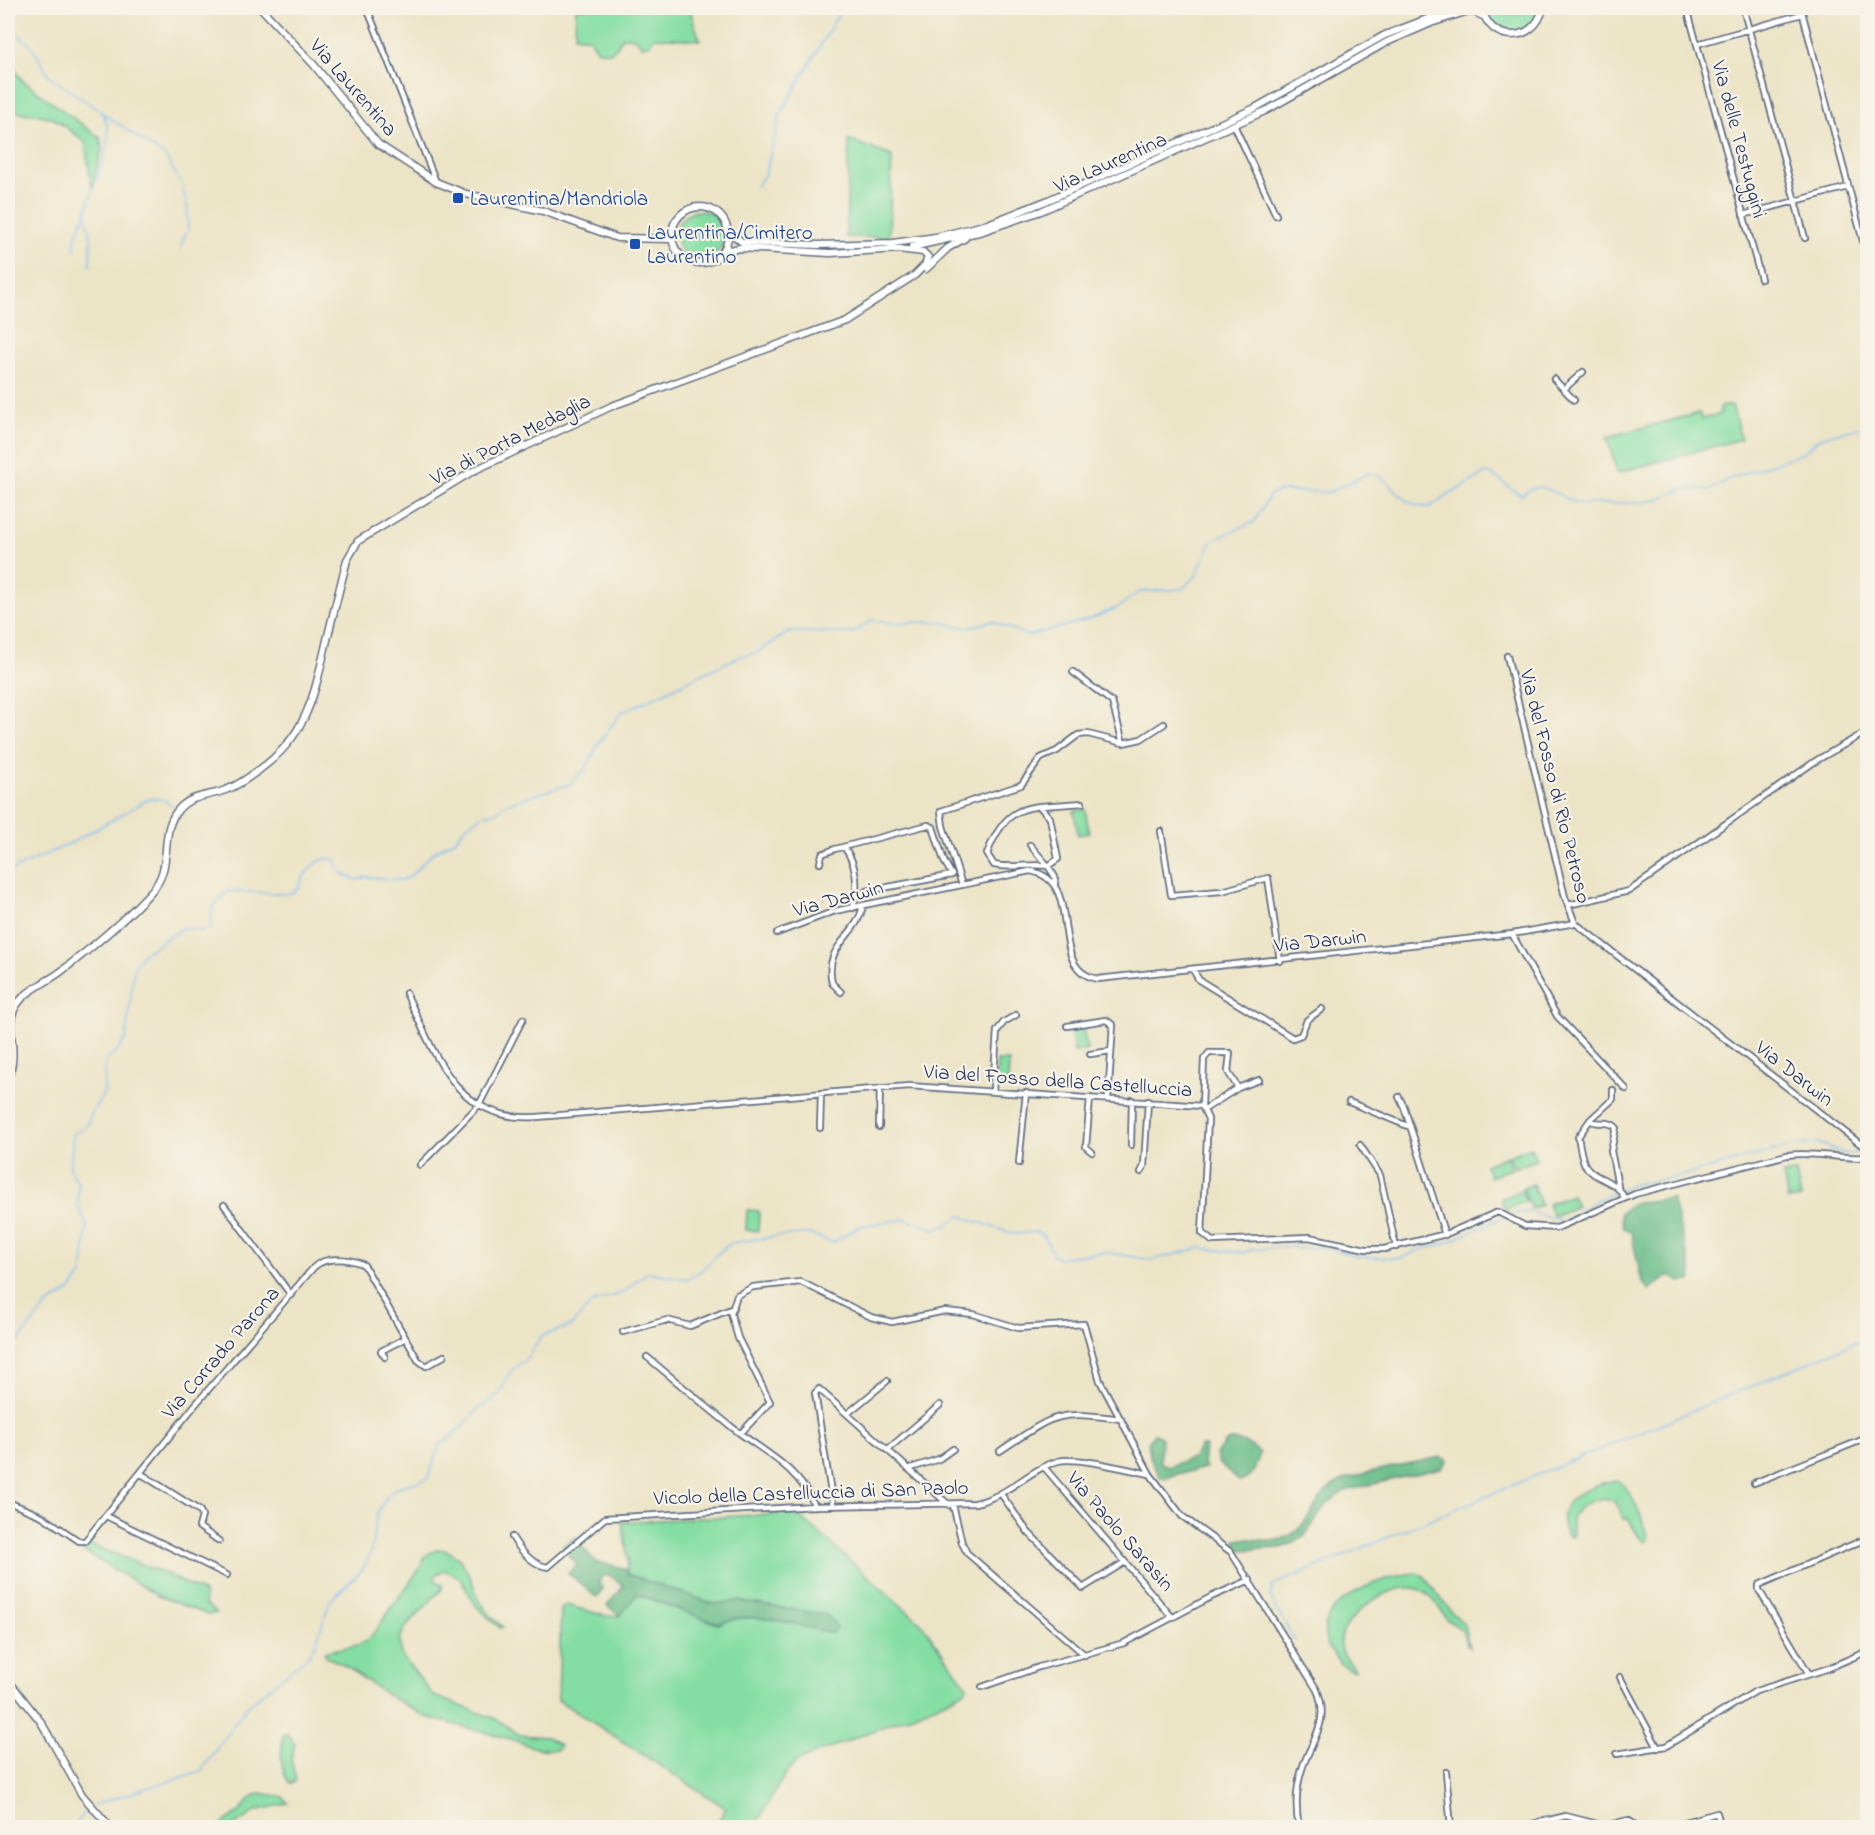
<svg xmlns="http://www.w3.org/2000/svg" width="1875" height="1835" font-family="'Indie Flower',sans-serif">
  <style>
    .green { fill: #84dea3; stroke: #508680; stroke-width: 1.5 }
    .forest { fill: #6bbd89; stroke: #437674; stroke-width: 1.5 }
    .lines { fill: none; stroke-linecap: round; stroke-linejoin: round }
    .stream { stroke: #7cbdf1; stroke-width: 1.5 }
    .street-casing { stroke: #646e82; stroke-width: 8 }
    .secondary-casing { stroke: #646e82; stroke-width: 9 }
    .street { stroke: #fff; stroke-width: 4.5 }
    .secondary { stroke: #fff; stroke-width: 6 }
    .transit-dot { fill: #1a4fb4; stroke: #f7f3e8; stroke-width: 2 }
    .labels { text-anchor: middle; stroke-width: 4.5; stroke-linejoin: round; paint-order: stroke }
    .street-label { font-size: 21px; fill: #1b2f5e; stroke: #f7f3e8 }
    .transit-label { font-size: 21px; fill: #164399; stroke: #f7f3e8; text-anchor: start }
  </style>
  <rect width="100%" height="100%" fill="#f7f3e8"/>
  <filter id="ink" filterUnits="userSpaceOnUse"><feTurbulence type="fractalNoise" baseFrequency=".0167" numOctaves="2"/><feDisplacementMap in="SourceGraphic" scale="12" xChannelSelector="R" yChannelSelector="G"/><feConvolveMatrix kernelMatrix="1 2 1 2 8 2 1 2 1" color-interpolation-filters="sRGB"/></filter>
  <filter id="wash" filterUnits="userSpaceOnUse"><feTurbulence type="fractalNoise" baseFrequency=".008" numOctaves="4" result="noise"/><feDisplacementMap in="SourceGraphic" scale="24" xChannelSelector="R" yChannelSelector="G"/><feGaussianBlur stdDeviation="1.35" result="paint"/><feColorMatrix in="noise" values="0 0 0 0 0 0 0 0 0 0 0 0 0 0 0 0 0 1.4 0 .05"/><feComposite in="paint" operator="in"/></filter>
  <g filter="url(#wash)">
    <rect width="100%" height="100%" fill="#ece4c6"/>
    <path class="green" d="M576,8H689L700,40L654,37L650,44L642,46L635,38L622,37L618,46L611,52L598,51L589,38L575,36Z
      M1486,8H1540C1535,39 1491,40 1486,8Z
      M8,59L22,80L100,138L102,149L92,187C91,185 86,149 85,142C75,135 65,125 54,119C38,111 22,117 8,107Z
      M849,140L892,156L889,237H846Z
      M676 235a24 24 0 1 1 48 0a24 24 0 1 1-48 0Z
      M1732,405L1741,439L1617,473L1607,437L1699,413L1702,419L1720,414V407Z
      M1085,809L1089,833L1078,835L1074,811Z
      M1083,1026L1087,1050L1074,1052L1071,1028Z
      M997,1061H1009L1008,1085L996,1084Z
      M1531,1147L1536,1160L1514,1168L1509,1156Z
      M1507,1156L1511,1168L1490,1177L1485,1165Z
      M1796,1172L1801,1198L1788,1200L1783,1175Z
      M1533,1184L1541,1205L1531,1209L1523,1188Z
      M1522,1190L1526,1201L1505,1210L1501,1199Z
      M1572,1195L1577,1206L1553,1216L1548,1204Z
      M747,1210L759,1211L758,1231L746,1230Z
      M1617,1480C1628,1484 1648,1527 1648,1540L1645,1542L1640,1538L1628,1519H1623C1620,1511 1619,1503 1611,1500C1600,1494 1573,1507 1572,1520C1571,1524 1573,1529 1573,1534L1571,1537L1567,1535C1549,1501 1590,1484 1617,1480Z
      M796,1513L921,1623L967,1686L965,1691L932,1707L797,1761L784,1776L754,1828L715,1827L726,1808L558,1700L561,1609L567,1605L606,1616H620L637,1594L718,1624C753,1609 797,1626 833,1633L737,1601L714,1604L627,1574L628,1559L622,1522Z
      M89,1544L171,1576L204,1593L205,1604L216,1613L208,1615L158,1596L83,1551Z
      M441,1549C472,1556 469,1589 486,1610C490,1616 497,1622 503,1627L500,1628L476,1606L460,1578L444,1570L436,1575L435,1580L442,1584V1589L404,1629L400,1640L401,1655L434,1696L498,1720L520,1735L546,1737L560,1745L557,1750L538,1749L514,1740L426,1717L389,1696L341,1663L328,1658L324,1652L358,1645L370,1638L420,1568C424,1555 428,1552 441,1549Z
      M1416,1573L1424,1576L1451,1612L1464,1624L1469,1647C1465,1643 1465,1637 1462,1631C1458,1626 1452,1624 1448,1620C1438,1609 1435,1596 1420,1590C1394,1578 1342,1616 1340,1643C1339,1655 1351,1661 1355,1670C1345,1669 1339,1662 1333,1654C1299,1607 1379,1576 1416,1573Z
      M287,1734L295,1744L291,1761L296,1778L294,1783H289C279,1767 281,1753 283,1735Z
      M260,1793L283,1797L288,1803L256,1811L232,1827H218L240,1811L252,1797Z"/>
    <path class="forest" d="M1672,1198L1692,1273L1691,1281L1680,1282L1670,1275L1649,1290L1642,1282L1631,1232L1623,1228L1620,1213L1634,1203Z
      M1154,1434L1161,1437L1160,1462L1168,1467L1194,1457L1200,1446H1205L1203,1464L1206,1468L1174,1475L1165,1479L1160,1477L1151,1460L1148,1443Z
      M1233,1440L1248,1444L1260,1453L1254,1471L1245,1480L1239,1481L1219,1464L1216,1454L1227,1441Z
      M1440,1457L1448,1460L1441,1468L1344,1491L1326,1505L1304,1537L1282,1548L1239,1550L1236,1540C1255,1536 1274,1546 1291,1535C1312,1522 1317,1491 1341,1481C1368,1470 1410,1464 1440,1457Z
      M575,1537L594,1561L627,1569V1574L714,1604L737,1601L827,1615L837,1627L833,1633C796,1626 753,1608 718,1624L637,1594L620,1616L607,1605L624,1586L609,1575L602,1576L599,1582L603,1589L597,1598L568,1573L577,1565L562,1546Z"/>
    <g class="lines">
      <path class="stream" d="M8,25L32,47L49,76L166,157L182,185L187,206L188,230L182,241L181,251
        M756,186L765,175L780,115L842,8
        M74,250L75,239L85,214
        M90,266C89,256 92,247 91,238C90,228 85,220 87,210C92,180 121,139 101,111
        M8,872L73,842L149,799H163L174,807
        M8,1354L47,1305L70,1291L82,1275L87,1226L78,1206V1182L70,1169L73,1135L88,1124L91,1114L104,1093L105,1062L119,1049L126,1038L134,968L141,955L183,928L203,931L211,928L212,908L228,891L290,894L299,888C302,875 320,852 336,860L340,872L357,880L366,877L402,880L409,877L434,852L456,839L465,827L482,815L494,813L505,804L570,784L587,767L598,744L621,713L738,657L756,653L789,632L853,633L872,620L893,623L938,622L968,628L992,621L1028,636L1090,619L1117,608L1139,592L1182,589L1196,576L1210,544L1219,537L1254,522L1270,495L1280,491L1329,492L1369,473C1393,477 1398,507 1429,507L1486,473C1498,475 1509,490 1522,495C1545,473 1562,505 1586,504C1606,503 1627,504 1647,502C1675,498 1673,483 1710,490L1731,478L1803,453L1818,439L1829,435L1868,426
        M1295,1641L1270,1597L1273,1585L1857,1342
        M93,1805L201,1771L246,1707L309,1655L316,1643L330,1601L363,1569L371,1552L377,1513L388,1495L398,1487L428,1479L439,1446L460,1429L478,1409L498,1395L511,1371L526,1359L542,1336L571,1326L592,1303L623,1293L647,1272L687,1279C706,1272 714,1253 730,1244C735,1241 802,1233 808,1234C817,1236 825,1241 834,1242L860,1226L905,1219L934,1229L947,1225L960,1216L1014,1234L1038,1232L1044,1236L1054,1255L1059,1258L1103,1252L1153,1260L1200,1248L1244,1253L1251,1250L1290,1246L1298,1249L1324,1247L1357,1257L1403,1258L1418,1250L1444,1244L1511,1214L1529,1212L1565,1221L1597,1200L1630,1185L1669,1179L1791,1146L1818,1143L1845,1154L1868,1151
        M73,1828L89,1807"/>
    </g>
  </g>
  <g filter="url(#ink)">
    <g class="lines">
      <g class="street-casing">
        <path id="street" d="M367,8L436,182
          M1687,8L1761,279
          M1743,8L1805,238
          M1801,8L1868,260
          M1697,44L1802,14
          M1234,125L1276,215
          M1743,215L1848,187
          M1554,379L1574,400
          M1564,389L1583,372
          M1507,656L1565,897L1575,923L1868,1150
          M1073,672L1112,702L1123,743
          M1161,831L1171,895L1222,891L1268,878L1280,961
          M1030,845L1048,866L1058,859L1050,818L1041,808
          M844,847C857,864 859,887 853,908
          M820,863L822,854L835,849L928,825L933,827L944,861L952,875L867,891L856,897
          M1055,884V877L1048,866C1030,863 1012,869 994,865L987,854C1008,799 1030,808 1082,803
          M962,885L943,826L941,811L1021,785L1041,758L1057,751L1078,735L1088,734L1123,743L1141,739L1164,724
          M1568,905L1629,891L1817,760L1868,731
          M777,933L835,911L1030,871C1087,880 1044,970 1098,979L1512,934L1575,923
          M1512,934L1557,1016L1626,1089
          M1193,970L1199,980L1293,1038L1301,1035L1307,1020L1322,1009
          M841,992L832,983C823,944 858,937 863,905
          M406,993C435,1053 455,1123 537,1117L909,1086L1202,1106L1208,1119L1202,1233L1212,1241L1309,1237L1366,1249H1384L1446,1234L1498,1212L1525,1226L1557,1228L1635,1194L1787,1155C1815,1151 1840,1160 1868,1157
          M1067,1026L1106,1020L1113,1025L1108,1099
          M1090,1054L1111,1051
          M1613,1090V1099L1590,1120L1578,1137C1580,1146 1581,1157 1585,1165C1595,1181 1617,1179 1624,1198
          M993,1091L997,1031L1004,1022L1016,1015
          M1399,1097L1404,1107L1445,1235
          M1090,1098L1086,1147L1092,1152
          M1349,1102L1410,1127
          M1202,1106L1204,1059L1209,1053H1230L1228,1072L1238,1088
          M1205,1109L1238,1088L1259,1080
          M1590,1120C1597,1126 1607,1119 1616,1127L1611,1151L1618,1186
          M879,1127L880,1088
          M820,1128L821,1093
          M1131,1145L1132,1100
          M1360,1145L1380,1175L1396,1247
          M1019,1163L1026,1093
          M420,1165L479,1105L523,1019
          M1141,1172L1144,1166L1148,1101
          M224,1205L291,1295
          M623,1332L667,1320L690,1326L731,1309
          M385,1357L381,1351L404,1339
          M647,1357C676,1381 704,1405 733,1428C766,1454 796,1465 815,1506
          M847,1414L887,1381
          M741,1433L770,1402L738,1338L731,1314L737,1295L753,1287L801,1282L871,1317L892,1322L945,1311L973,1314L1018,1328L1084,1324L1100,1381L1150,1474L1182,1516L1231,1552L1317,1690C1330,1721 1313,1738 1303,1766C1296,1786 1295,1807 1299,1828
          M887,1450L940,1405
          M1000,1451C1054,1415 1055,1410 1121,1419
          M1044,1467L1172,1617
          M908,1469L939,1459L953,1449
          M140,1473L200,1511L202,1516L199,1527L219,1541
          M1754,1483L1867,1438L1868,1440
          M1001,1494L1028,1532L1083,1588L1125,1562
          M8,1502L42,1516L79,1541H85L195,1405L314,1267C325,1256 350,1258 364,1265L418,1360L426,1366L444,1356
          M833,1505L815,1393L819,1389L949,1505
          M953,1505L962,1543L967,1553L1085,1655
          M106,1516L227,1575
          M512,1537C520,1550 532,1565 548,1567L605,1518L815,1506L975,1503C1007,1497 1028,1470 1058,1461C1076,1456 1129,1470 1150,1474
          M1809,1674L1759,1590V1585L1868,1538
          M1620,1677L1658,1748
          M982,1687L1039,1667L1124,1643L1211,1597L1250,1580
          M1617,1754L1666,1746L1756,1691L1826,1669L1868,1651
          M1446,1772L1451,1828
          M1516,1828L1566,1816L1605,1826L1628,1820L1640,1828
          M1662,1828L1717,1813L1721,1828"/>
      </g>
      <g class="secondary-casing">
        <path id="secondary" d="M261,8L314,65L378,144L436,182L466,194L543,211L617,238L672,239
          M1482,8C1489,44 1535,44 1543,8
          M672 235a28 28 0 1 1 56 0a28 28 0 1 1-56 0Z
          M727,230L742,242L818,245L893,243L936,237L988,224L1046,201L1255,108L1385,35L1456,8
          M912,247L983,231L1041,211L1265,111L1387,42L1431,23L1465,12H1474L1483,16
          M723,251L740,248L830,253L901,249
          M926,269L948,248L965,238
          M8,1077C19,1053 5,1028 14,1010C23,990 47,983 63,970C95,945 129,917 155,887C173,863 159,832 178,810C191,794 210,797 228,789C239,785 249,777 259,770C308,735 314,695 327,640C333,614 340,587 347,560L358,541L473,471L612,406L845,320L915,275L925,265L928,257L923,252L898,249
          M8,1680L41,1722L82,1795L111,1828"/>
      </g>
      <use href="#street" class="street"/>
      <use href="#secondary" class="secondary"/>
    </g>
  </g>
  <g class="transit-dot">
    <rect x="452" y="192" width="12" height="12" rx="3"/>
    <rect x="629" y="238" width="12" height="12" rx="3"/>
  </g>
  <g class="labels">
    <g class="street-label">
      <text transform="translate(354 87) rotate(49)" y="7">Via Laurentina</text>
      <text transform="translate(1740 139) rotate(75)" y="7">Via delle Testuggini</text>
      <text transform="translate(1110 162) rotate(-24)" y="7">Via Laurentina</text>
      <text transform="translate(510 439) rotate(-27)" y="7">Via di Porta Medaglia</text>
      <text transform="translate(1556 786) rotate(76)" y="7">Via del Fosso di Rio Petroso</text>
      <text transform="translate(838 898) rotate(-15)" y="7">Via Darwin</text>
      <text transform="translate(1320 940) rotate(-6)" y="7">Via Darwin</text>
      <text transform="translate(1795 1073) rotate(38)" y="7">Via Darwin</text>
      <text transform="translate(1058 1080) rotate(4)" y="7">Via del Fosso della Castelluccia</text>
      <text transform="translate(220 1352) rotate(-49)" y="7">Via Corrado Parona</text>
      <text transform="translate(811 1492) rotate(-2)" y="7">Vicolo della Castelluccia di San Paolo</text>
      <text transform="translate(1121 1531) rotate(49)" y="7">Via Paolo Sarasin</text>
    </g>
    <g class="transit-label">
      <text x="470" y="205">Laurentina/Mandriola</text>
      <text x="647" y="239">Laurentina/Cimitero<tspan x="647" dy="24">Laurentino</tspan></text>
    </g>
  </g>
  <rect width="1875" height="1835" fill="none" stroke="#f7f3e8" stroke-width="30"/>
</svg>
